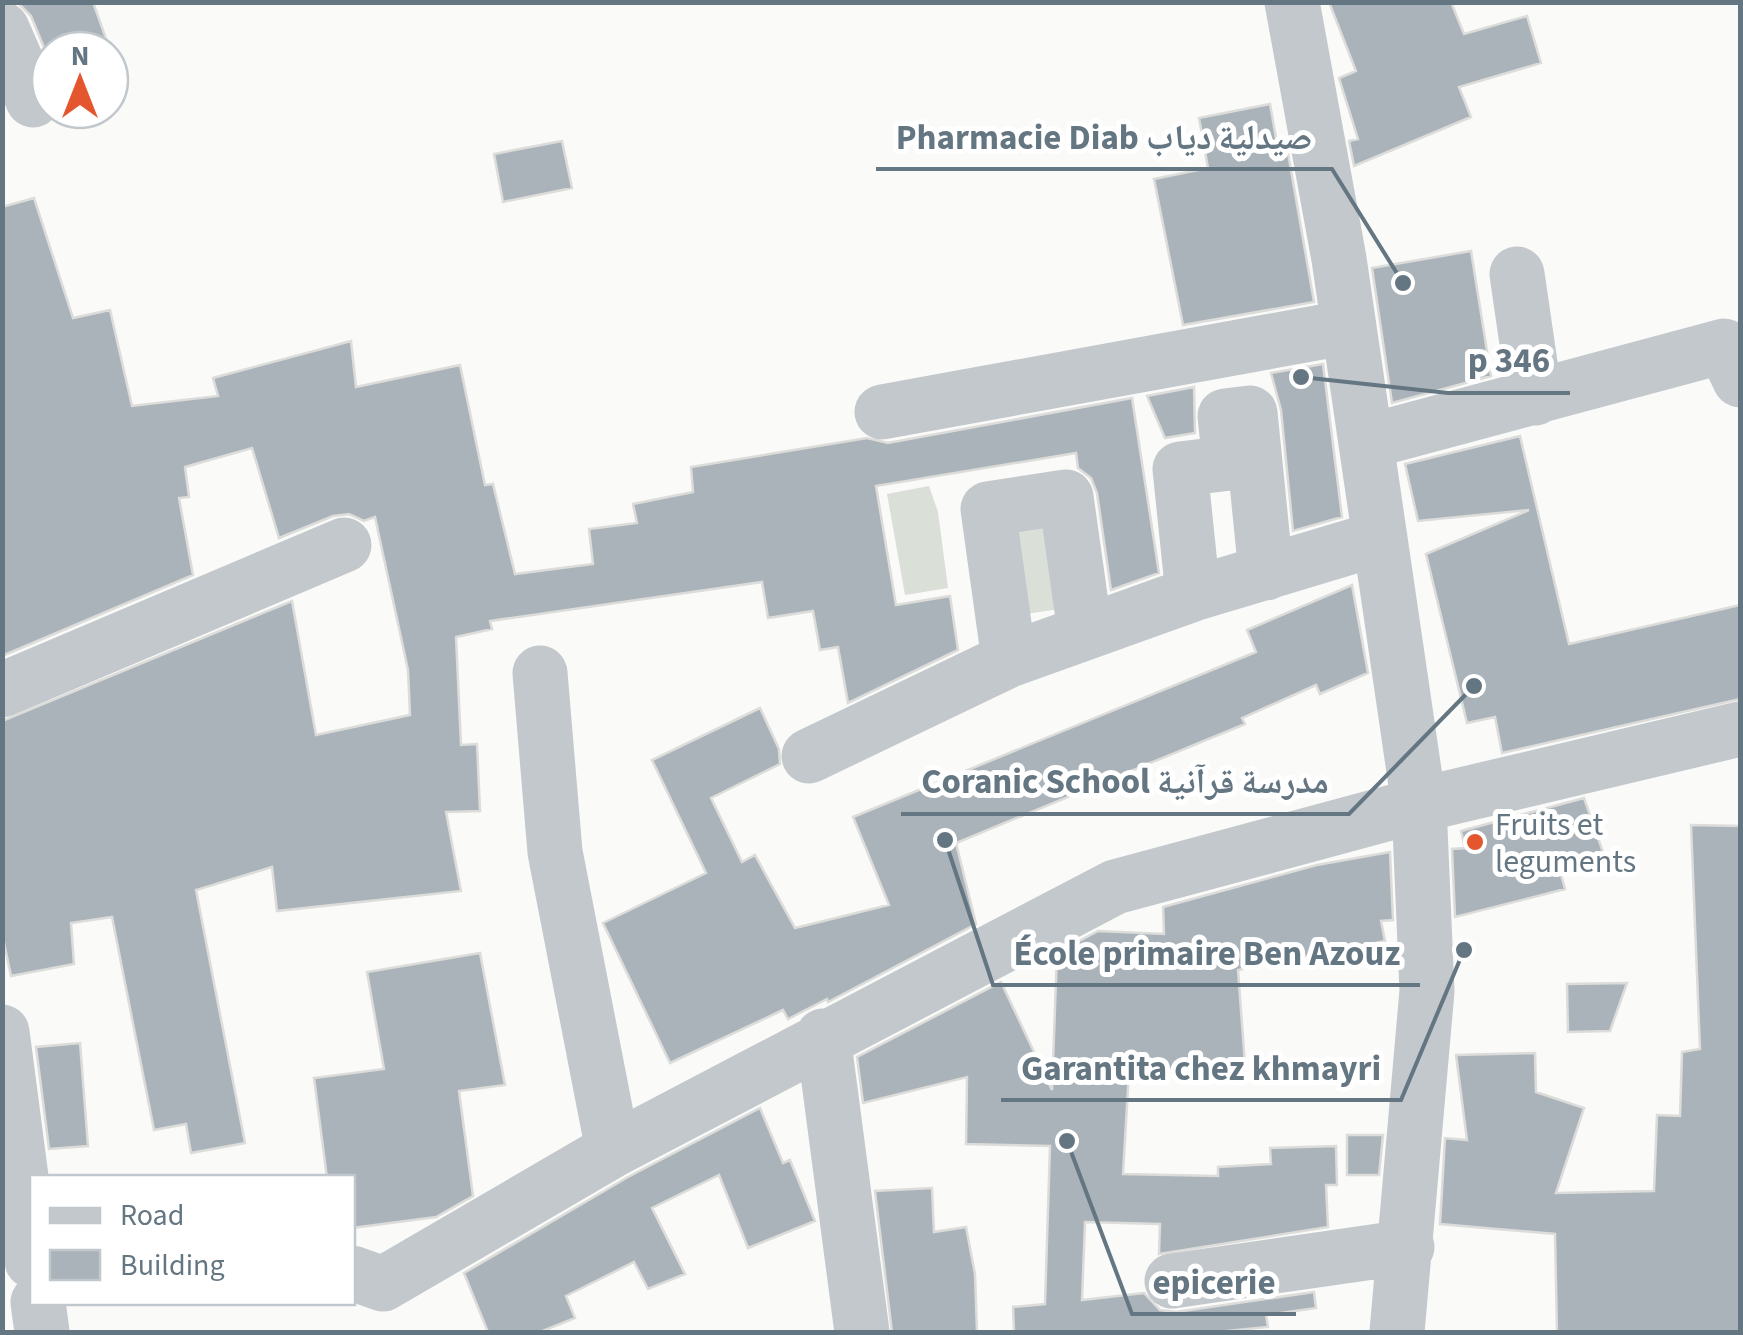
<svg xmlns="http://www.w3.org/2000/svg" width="1743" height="1335" font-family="'Source Sans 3','Noto Naskh Arabic',sans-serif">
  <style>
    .green { fill: #dadfd7 }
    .building { fill: #aab3b9; stroke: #dcdcda; stroke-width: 2.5 }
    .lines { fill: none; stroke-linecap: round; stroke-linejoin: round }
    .minor { stroke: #c3c8cc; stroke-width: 55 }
    .poi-dot { fill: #e4572e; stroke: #fff; stroke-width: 4 }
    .labels { text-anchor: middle; stroke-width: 10; stroke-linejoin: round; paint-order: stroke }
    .poi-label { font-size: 32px; fill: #657683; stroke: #fff; text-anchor: start }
    .leader { fill: none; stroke: #657683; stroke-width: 4 }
    .callout-dot { fill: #657683; stroke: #fff; stroke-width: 4 }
    .callout-label { font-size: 35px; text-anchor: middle; font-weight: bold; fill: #657683; stroke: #fff; stroke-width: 10; stroke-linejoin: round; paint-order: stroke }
  </style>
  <rect width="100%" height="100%" fill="#fafaf8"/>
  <path class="green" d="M929,486L938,512L948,588L905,595L887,494Z
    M1047,516L1059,609L1026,614L1014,530Z"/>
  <path class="building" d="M17,2H93L110,50H45L31,16Z
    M1329,2H1451L1464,34L1527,16L1541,63L1459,87L1471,117L1354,166L1349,141L1358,139L1339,78L1356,71Z
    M1270,104L1279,155L1288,153L1314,302L1183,325L1154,179L1208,168L1199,118Z
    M562,141L572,188L503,202L494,154Z
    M34,198L73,318L110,310L132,406L218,396L213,378L351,341L356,387L460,365L485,485L493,484L515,574L593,564L589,529L637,523L633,504L693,492L691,467L867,438L888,443L1132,398L1159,573L1111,590L1097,493L1091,478L1078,468L1076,453L876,486L896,605L950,596L958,650L848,703L838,647L820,650L813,611L768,618L762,582L490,621L492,629L456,637L461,745L477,744L480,811L446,812L461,891L277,911L272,867L196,890L245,1143L191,1153L186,1124L154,1130L112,917L71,923L74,964L11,976L2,933V721L292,601L316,735L410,715L408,670L375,517L364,521L349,514L333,516L279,538L252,448L185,467L189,497L179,498L193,575L2,656V207Z
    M1471,251L1491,376L1392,403L1372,268Z
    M1323,364L1342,517L1293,531L1281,410L1271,373Z
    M1194,387L1195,433L1165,438L1147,396Z
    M1520,436L1569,644L1740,605V699L1502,753L1495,717L1467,723L1426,554L1529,510L1418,521L1405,464Z
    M1352,585L1368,673L1320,694L1316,685L1242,718L1245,724L956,843L976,924L828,1002L827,999L788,1019L783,1010L670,1063L603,923L706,873L652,760L760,708L779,749L780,764L711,798L742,862L755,855L795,928L889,905L853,817L1256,652L1247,630Z
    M1584,798L1604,855L1560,871L1565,889L1455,917L1452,849L1465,848L1461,831Z
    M1691,825L1740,826V1332H1557L1555,1234L1440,1224L1445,1138L1467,1140L1456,1055L1535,1053L1536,1092L1584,1108L1556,1193L1654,1191L1657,1115L1680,1116L1682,1052L1700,1049Z
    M1390,852L1393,920L1381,921L1385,941L1238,970L1245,1064L1129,1072L1123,1174L1218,1176V1167L1271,1164L1270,1148L1336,1146L1337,1185H1326L1328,1227L1159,1254L1160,1224L1085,1222L1082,1300L1144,1293L1160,1310L1176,1312L1314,1292L1316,1308L1266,1315L1268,1327L1216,1332H1014L1013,1307L1045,1304L1050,1146L966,1144L967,1077L863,1103L857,1057L1001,982L1052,1090L1057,953L1098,931L1164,934L1163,907L1317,865Z
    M480,953L505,1085L459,1091L473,1196L436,1217L352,1228V1178H327L314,1078L384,1069L367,972Z
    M1627,983L1610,1031L1568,1032L1567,984Z
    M80,1043L88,1146L49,1149L36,1047Z
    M760,1108L783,1163L790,1160L815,1221L748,1248L719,1175L652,1208L685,1274L648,1289L634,1262L566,1296L575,1318L540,1332H488L464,1273L628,1177Z
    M1347,1135H1383L1379,1175H1347Z
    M932,1188L934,1232L966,1227L975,1274L977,1332H892L875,1191Z"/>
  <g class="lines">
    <path class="minor" d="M1292,2L1339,259L1419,805L1427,991L1397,1332
      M2,29L33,100
      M1517,274L1535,398
      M882,412L1349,327
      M1366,442L1724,346L1740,380
      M1193,594L1180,469L1230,463L1225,416L1250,413L1266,573
      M1009,660L988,509L1066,497L1085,632
      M540,673L555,852L613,1150
      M2,690L344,545
      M809,756L1009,660L1193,594L1380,538
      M2,1032L32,1261
      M823,1036L862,1332
      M352,1273L383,1284L613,1150L1115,887L1419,805L1740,729
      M1172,1281L1407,1247
      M38,1302L42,1332"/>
  </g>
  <circle class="poi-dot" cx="1475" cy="842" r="10"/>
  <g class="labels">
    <g class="poi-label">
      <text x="1495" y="835">Fruits et<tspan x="1495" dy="37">leguments</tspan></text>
    </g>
  </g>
  <path class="leader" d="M1403 283L1332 169H876M1301 377L1448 393H1570M1474 686L1349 814H901M945 840L993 985H1420M1464 950L1401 1100H1001M1067 1141L1132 1314H1296"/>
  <g class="callout-dot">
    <circle cx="1403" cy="283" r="10"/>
    <circle cx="1301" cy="377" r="10"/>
    <circle cx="1474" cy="686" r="10"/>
    <circle cx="945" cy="840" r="10"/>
    <circle cx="1464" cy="950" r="10"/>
    <circle cx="1067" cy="1141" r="10"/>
  </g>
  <g class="callout-label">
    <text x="1104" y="149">Pharmacie Diab صيدلية دياب</text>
    <text x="1509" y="372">p 346</text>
    <text x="1125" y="793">Coranic School مدرسة قرآنية</text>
    <text x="1207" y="965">École primaire Ben Azouz</text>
    <text x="1201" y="1080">Garantita chez khmayri</text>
    <text x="1214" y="1294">epicerie</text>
  </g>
  <rect width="1743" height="1335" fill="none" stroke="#657683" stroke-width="10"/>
  <rect x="30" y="1175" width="325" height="130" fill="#ffffff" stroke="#c1c8cd" stroke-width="2.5"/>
  <rect x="50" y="1208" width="50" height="15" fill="#c3c8cc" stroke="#c1c8cd" stroke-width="2.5"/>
  <text x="120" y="1225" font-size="30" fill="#657683">Road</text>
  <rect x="50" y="1250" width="50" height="30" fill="#aab3b9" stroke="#c1c8cd" stroke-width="2.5"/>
  <text x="120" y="1275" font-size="30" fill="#657683">Building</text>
  <g transform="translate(80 80)"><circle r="48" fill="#ffffff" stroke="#c1c8cd" stroke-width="2.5"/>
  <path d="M0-8L18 38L0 25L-18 38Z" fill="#e4572e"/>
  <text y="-15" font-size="28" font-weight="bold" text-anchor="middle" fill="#657683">N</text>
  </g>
</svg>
